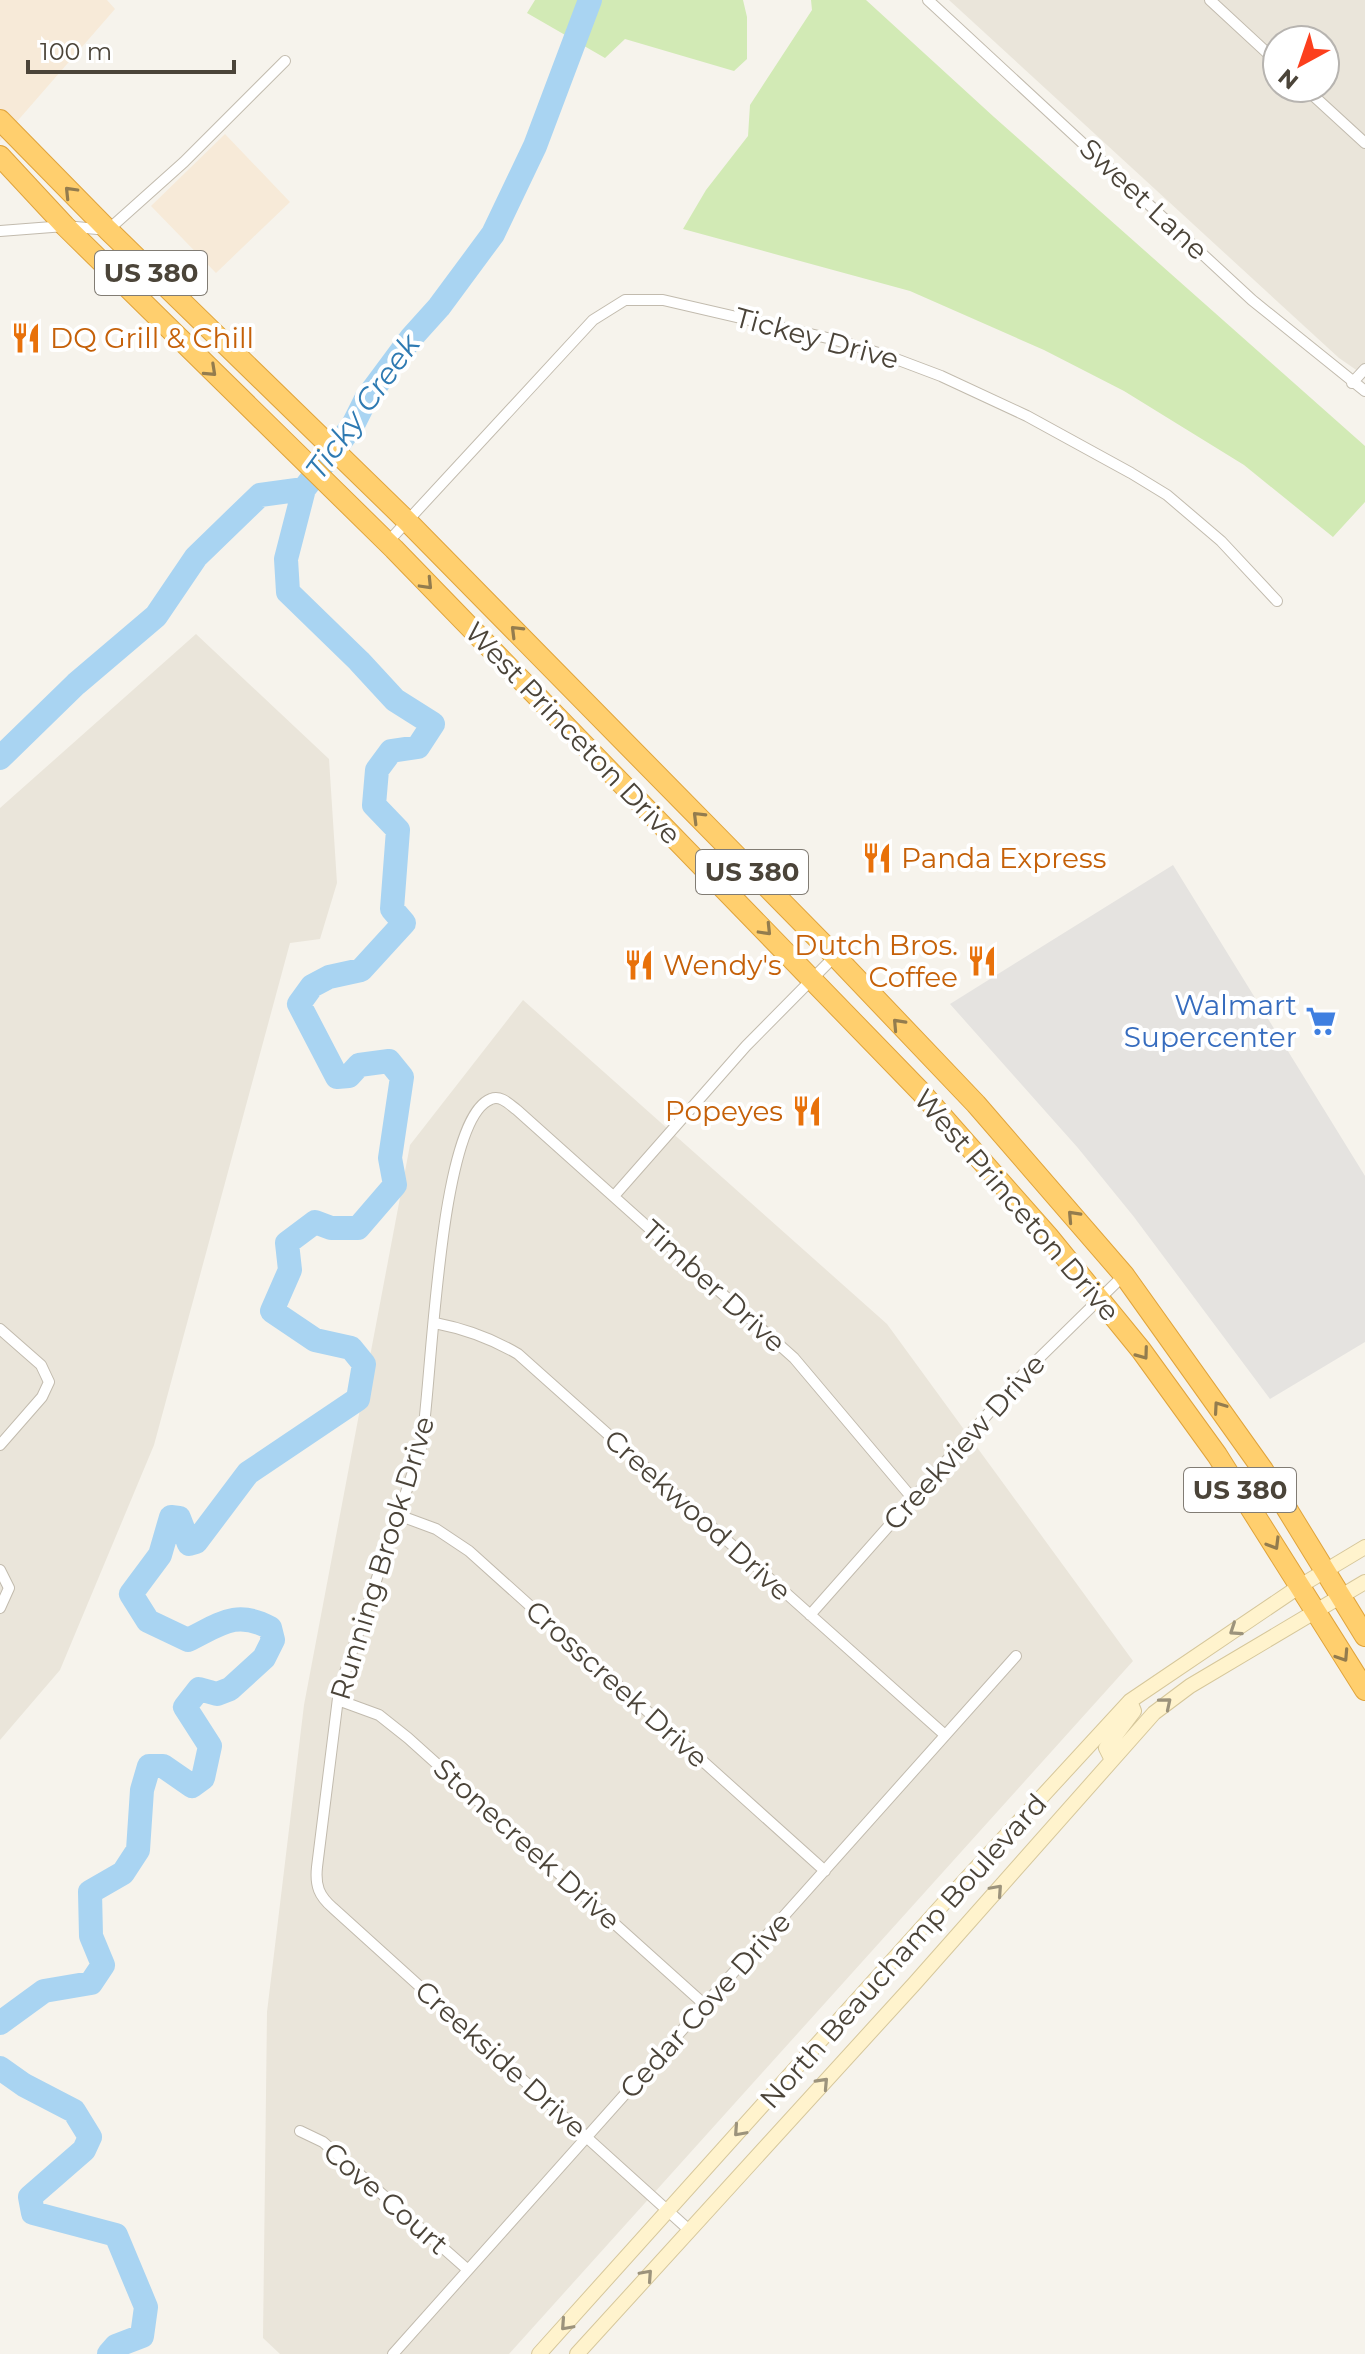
<svg xmlns="http://www.w3.org/2000/svg" width="1365" height="2354" font-family="Montserrat,sans-serif">
  <style>
    .residential { fill: #eae5da; fill-rule: evenodd }
    .commercial { fill: #f7ead8 }
    .green { fill: #d2eab5 }
    .parking { fill: #e5e3e0 }
    .lines { fill: none; stroke-linecap: round; stroke-linejoin: round }
    .river { stroke: #a9d4f2; stroke-width: 24 }
    .street-casing { stroke: #c2bbae; stroke-width: 12 }
    .secondary-casing { stroke: #d6c79b; stroke-width: 16 }
    .highway-casing { stroke: #e0a43c; stroke-width: 22 }
    .street { stroke: #fff; stroke-width: 10 }
    .secondary { stroke: #fff3cd; stroke-width: 14 }
    .highway { stroke: #ffcf6e; stroke-width: 20 }
    .oneway { stroke: #937c4e }
    .oneway2 { stroke: #9c937c }
    .labels { text-anchor: middle; stroke-width: 8; stroke-linejoin: round; paint-order: stroke }
    .shield { fill: #fff; stroke: #817c74; stroke-width: 2 }
    .shield-label { font-size: 26px; font-weight: bold; fill: #4b4439 }
    .street-label { font-size: 28px; fill: #4b4439; stroke: #fff }
    .food-label { font-size: 28px; fill: #c56008; stroke: #fff; text-anchor: start }
    .shop-label { font-size: 28px; fill: #366cbe; stroke: #fff; text-anchor: end }
    .water-label { font-size: 30px; font-style: italic; fill: #2e7ab2; stroke: #fff }
  </style>
  <rect width="100%" height="100%" fill="#f6f3ec"/>
  <path class="residential" d="M949,0H1365V376L1339,358ZM1277,40H1325V88H1277Z
    M196,634L329,759L337,883L320,939L290,943L154,1445L60,1670L0,1740V808Z
    M523,1000L887,1324L1133,1661L509,2354H280L263,2338L267,2012L304,1705L410,1145Z"/>
  <path class="commercial" d="M0,0H107L115,9L0,141Z
    M225,134L290,202L216,273L151,206Z"/>
  <path class="green" d="M535,0H743L747,17V59L734,71L625,39L605,58L527,13Z
    M811,0H866L994,117L1365,446V502L1333,537L1244,465L1124,391L1044,350L910,291L683,229L706,190L748,136L750,105L812,10Z"/>
  <path class="parking" d="M1173,865L1365,1176V1342L1270,1399L1134,1217L1078,1148L950,1004Z"/>
  <g class="lines">
    <path class="river" d="M0,758L76,684L156,616L196,557L260,495L304,489
      M0,2023L44,1991L91,1983L103,1965L91,1936L90,1892L123,1873L138,1850L142,1790L149,1766H163L192,1786L203,1778L210,1746L185,1707L199,1689L217,1694L230,1689L264,1658L273,1640L270,1628C236,1609 219,1625 188,1640L148,1621L131,1594L160,1555L171,1517L179,1518L189,1544L196,1542L248,1473L358,1399L364,1364L351,1348L315,1340L272,1311L290,1270L287,1243L315,1222L331,1228H358L395,1185L390,1158L402,1077L389,1061L359,1065L349,1076L337,1077L299,1004L312,986L329,977L361,970L404,923L392,909L398,830L374,805L377,770L391,751L418,747L433,724L395,700L359,661L288,592L286,559L304,489L353,425L366,399L412,337L439,307L493,234L535,146L590,0
      M0,2068L24,2085L74,2111L90,2137L84,2150L30,2197L33,2213L116,2235L146,2307L142,2336L116,2346L109,2354"/>
    <g class="street-casing">
      <path id="street" d="M928,0L1252,300L1365,391
        M1210,0L1277,62
        M1305,88L1365,143
        M0,231L65,226L108,230L184,162L285,61
        M1352,383L1365,369
        M387,543L593,320L625,300H663L836,340L888,356L941,376L1027,416L1131,473L1167,495L1221,541L1277,601
        M614,1196L746,1046L835,956
        M435,1323C466,1329 491,1338 518,1354L945,1735
        M0,1329L41,1365L49,1382L42,1397L0,1445
        M398,1515L436,1529L469,1551L825,1871
        M0,1570L9,1588L0,1608
        M810,1615L1025,1372L1124,1275
        M338,1700L379,1715L408,1738L705,2005
        M300,2131L323,2142L468,2270
        M688,2229L333,1908C319,1896 315,1886 317,1867L339,1690L421,1448C432,1390 437,1119 491,1099C501,1095 509,1104 517,1110L794,1358L913,1499
        M393,2354L1016,1656"/>
    </g>
    <g class="secondary-casing">
      <path id="secondary" d="M1112,1760L1106,1748L1134,1711L1130,1701
        M539,2354L944,1903L1130,1701L1300,1586L1365,1547
        M577,2354L915,1983L1154,1713L1190,1686L1365,1582"/>
    </g>
    <g class="highway-casing">
      <path id="highway" d="M0,120L108,230L406,520L835,956L976,1104L1124,1275L1263,1470L1365,1636
        M0,156L65,226L394,549L920,1091L1048,1236L1141,1350L1217,1455L1365,1690"/>
    </g>
    <use href="#street" class="street"/>
    <use href="#secondary" class="secondary"/>
    <use href="#highway" class="highway"/>
  </g>
  <defs><path id="oneway-chevron" d="M-2-3.5L2.5 0L-2 3.5" fill="none" stroke-width="1.6" stroke-linecap="round" stroke-linejoin="round" transform="scale(2)"/></defs>
  <g class="oneway">
    <use href="#oneway-chevron" transform="translate(70 192) rotate(-134)"/>
    <use href="#oneway-chevron" transform="translate(211 371) rotate(43)"/>
    <use href="#oneway-chevron" transform="translate(427 584) rotate(46)"/>
    <use href="#oneway-chevron" transform="translate(516 631) rotate(-135)"/>
    <use href="#oneway-chevron" transform="translate(698 817) rotate(-135)"/>
    <use href="#oneway-chevron" transform="translate(766 930) rotate(46)"/>
    <use href="#oneway-chevron" transform="translate(898 1024) rotate(-133)"/>
    <use href="#oneway-chevron" transform="translate(1073 1216) rotate(-133)"/>
    <use href="#oneway-chevron" transform="translate(1143 1354) rotate(54)"/>
    <use href="#oneway-chevron" transform="translate(1219 1407) rotate(-125)"/>
    <use href="#oneway-chevron" transform="translate(1274 1544) rotate(59)"/>
    <use href="#oneway-chevron" transform="translate(1343 1656) rotate(57)"/>
  </g>
  <g class="oneway2">
    <use href="#oneway-chevron" transform="translate(1235 1630) rotate(146)"/>
    <use href="#oneway-chevron" transform="translate(1166 1703) rotate(-40)"/>
    <use href="#oneway-chevron" transform="translate(997 1890) rotate(-48)"/>
    <use href="#oneway-chevron" transform="translate(823 2083) rotate(-47)"/>
    <use href="#oneway-chevron" transform="translate(739 2131) rotate(132)"/>
    <use href="#oneway-chevron" transform="translate(647 2275) rotate(-48)"/>
    <use href="#oneway-chevron" transform="translate(566 2325) rotate(132)"/>
  </g>
  <defs>
    <g id="restaurant-bare" transform="scale(2.4)"><path d="M-5-6h1v4h1v-4h1v4h1v-4h1v5L-1.5 .5V6h-2V.5L-5-1ZM5-6V6H3V1.5H1.5Q1.5-4 5-6Z" fill="#e8710a" stroke="#fff" stroke-width="2.5" paint-order="stroke"/></g>
    <g id="supermarket-bare" transform="scale(2.4)"><path d="M-6-5.5h2.5l.6 2H6L4.5 2H-2.5L-4.4-4H-6ZM-1.5 3.2a1.3 1.3 0 1 0 .1 0ZM3 3.2a1.3 1.3 0 1 0 .1 0Z" fill="#3f7fe0" stroke="#fff" stroke-width="2.5" paint-order="stroke"/></g>
  </defs>
  <g fill-rule="evenodd">
    <use href="#restaurant-bare" x="26" y="338"/>
    <use href="#restaurant-bare" x="877" y="858"/>
    <use href="#restaurant-bare" x="982" y="961"/>
    <use href="#restaurant-bare" x="639" y="965"/>
    <use href="#supermarket-bare" x="1321" y="1021"/>
    <use href="#restaurant-bare" x="807" y="1111"/>
  </g>
  <g class="labels">
    <g class="shield">
      <rect x="95" y="251" width="112" height="44" rx="6"/>
      <rect x="696" y="850" width="112" height="44" rx="6"/>
      <rect x="1184" y="1468" width="112" height="44" rx="6"/>
    </g>
    <g class="shield-label">
      <text x="151" y="282">US 380</text>
      <text x="752" y="881">US 380</text>
      <text x="1240" y="1499">US 380</text>
    </g>
    <g class="street-label">
      <text transform="translate(1144 199) rotate(43)" y="10">Sweet Lane</text>
      <text transform="translate(817 338) rotate(15)" y="10">Tickey Drive</text>
      <text transform="translate(573 733) rotate(46)" y="10">West Princeton Drive</text>
      <text transform="translate(1017 1205) rotate(49)" y="10">West Princeton Drive</text>
      <text transform="translate(714 1286) rotate(42)" y="10">Timber Drive</text>
      <text transform="translate(964 1442) rotate(-48)" y="10">Creekview Drive</text>
      <text transform="translate(698 1515) rotate(42)" y="10">Creekwood Drive</text>
      <text transform="translate(382 1558) rotate(-73)" y="10">Running Brook Drive</text>
      <text transform="translate(617 1684) rotate(42)" y="10">Crosscreek Drive</text>
      <text transform="translate(527 1844) rotate(42)" y="10">Stonecreek Drive</text>
      <text transform="translate(903 1951) rotate(-48)" y="10">North Beauchamp Boulevard</text>
      <text transform="translate(705 2005) rotate(-48)" y="10">Cedar Cove Drive</text>
      <text transform="translate(501 2059) rotate(42)" y="10">Creekside Drive</text>
      <text transform="translate(386 2198) rotate(41)" y="10">Cove Court</text>
    </g>
    <g class="food-label">
      <text x="50" y="348">DQ Grill &amp; Chill</text>
      <text x="901" y="868">Panda Express</text>
      <text x="958" y="955" text-anchor="end">Dutch Bros.<tspan x="958" dy="32">Coffee</tspan></text>
      <text x="663" y="975">Wendy's</text>
      <text x="783" y="1121" text-anchor="end">Popeyes</text>
    </g>
    <g class="shop-label">
      <text x="1297" y="1015">Walmart<tspan x="1297" dy="32">Supercenter</tspan></text>
    </g>
    <g class="water-label">
      <text transform="translate(363 407) rotate(-54)" y="10">Ticky Creek</text>
    </g>
  </g>
  <g transform="translate(1301 64) rotate(220)"><circle r="38" fill="#ffffff" stroke="#b7b4b0" stroke-width="2"/>
  <path d="M0-6L14 30L0 20L-14 30Z" fill="#fc3f1d"/>
  <text y="-12" font-size="22" font-weight="bold" text-anchor="middle" fill="#4b4439">N</text>
  </g>
  <path d="M28 60v12h206v-12" fill="none" stroke="#4b4439" stroke-width="4"/>
  <text x="40" y="60" font-size="24" fill="#4b4439" stroke="#ffffff" stroke-width="6" paint-order="stroke">100 m</text>
</svg>
